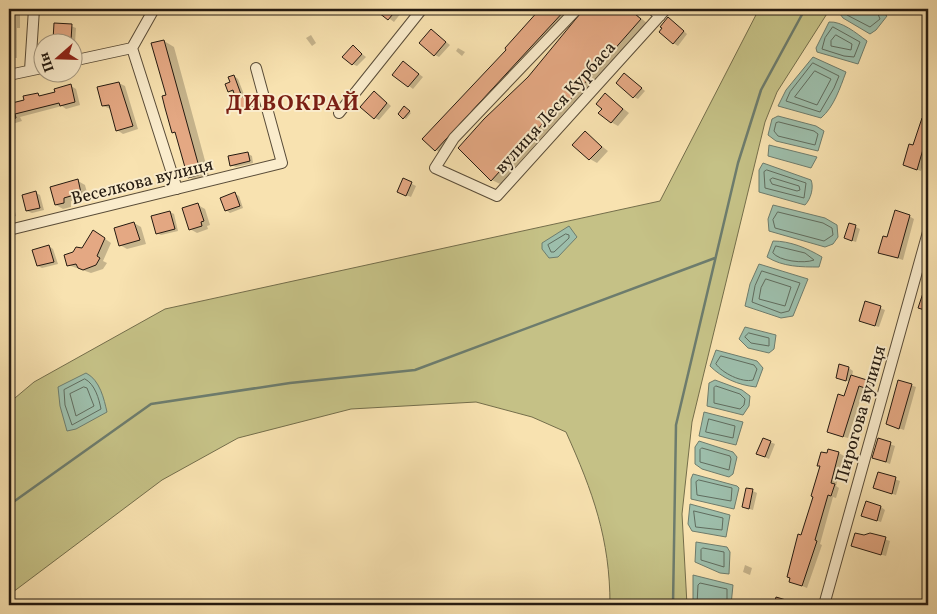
<svg xmlns="http://www.w3.org/2000/svg" width="937" height="614" font-family="Vollkorn,serif">
  <style>
    .green { fill: #c5c186; stroke: #746e4b }
    .water { fill: #9dbeab; stroke: #6d7c6d }
    .shadow { fill: #0003 }
    .lines { fill: none; stroke-linecap: round; stroke-linejoin: round }
    .shore { stroke: #606c5e; stroke-width: 1 }
    .stream { stroke: #6d7c6d; stroke-width: 2.5 }
    .building { fill: #e4a883; stroke: #241a10 }
    .minor-casing { stroke: #594c38; stroke-width: 12 }
    .minor { stroke: #faeccc; stroke-width: 10 }
    .labels { text-anchor: middle; stroke-width: 4; stroke-linejoin: round; paint-order: stroke }
    .street-label { font-size: 18px; fill: #241a10; stroke: #faeccc }
    .district-label { font-size: 22px; font-weight: bold; letter-spacing: 1px; fill: #7a1f14; stroke: #faeccc }
  </style>
  <rect width="100%" height="100%" fill="#f8e2b0"/>
  <filter id="stains"><feTurbulence type="fractalNoise" baseFrequency=".004" numOctaves="4"/><feColorMatrix values="0 0 0 0 .2 0 0 0 0 .09 0 0 0 0 .02 0 0 0 .5 -.17"/></filter>
  <radialGradient id="worn" r=".72"><stop offset=".6" stop-color="#630" stop-opacity="0"/><stop offset="1" stop-color="#630" stop-opacity=".3"/></radialGradient>
  <path class="green" d="M759,9H830L777,92L765,122L692,422L682,514L687,605H610C610,539 593,492 566,432L532,417L476,402L351,409L238,438L162,480L9,595V403L34,382L165,309L660,201Z"/>
  <path class="water" d="M843,9H878L887,16L876,30L870,34L843,18L840,14Z
    M829,22C842,21 856,33 867,41L858,64L817,52L816,48Z
    M813,57L846,72C840,88 834,107 821,118L778,106L786,90Z
    M778,116L816,126L824,131L818,151L776,141L768,135L772,119Z
    M769,145L817,157L811,168L768,156Z
    M763,163L811,180C814,187 811,199 805,205L759,192V170Z
    M773,205L825,218L837,225L838,237L833,244L825,247L769,231L768,219Z
    M569,226L577,237L558,257L549,258L542,249V243Z
    M773,241C790,241 807,248 822,257L819,267C801,267 783,267 767,257Z
    M759,264L808,279L793,316L781,318L745,306L750,284Z
    M745,327L776,335L774,349L769,353L748,348L739,339Z
    M716,350L757,361L763,368L756,387C738,385 722,378 710,366Z
    M86,373C100,380 104,399 107,412L76,429L67,431L60,406L58,387Z
    M715,380L742,390L750,396L749,406L743,415L707,406L709,383Z
    M704,412L743,422L736,445L699,436Z
    M699,441L733,452L737,457L733,474L729,477L702,469L695,464V447Z
    M693,474L737,486L739,488L734,509L691,499V479Z
    M690,504L730,515L726,537L692,531L688,524Z
    M696,542L727,547L730,552L729,574L720,573L695,562Z
    M693,575L733,585L731,605H693Z"/>
  <path class="shadow" d="M9,9H17L20,14V28H17V58H9Z
    M379,9H396L401,13L394,22L378,10Z
    M542,9H578L444,155L436,150L508,50L507,48Z
    M586,9H630L648,24L577,106L573,103L500,184L492,180L529,77Z
    M673,21L687,34L678,46L673,43Z
    M71,26L76,28L75,43L59,42L55,39Z
    M431,30L450,45L439,57L435,55Z
    M311,35L316,43L312,46L306,38Z
    M164,41L174,47L210,179L198,182L189,177L177,135L173,132L167,96Z
    M353,47L366,57L357,66L352,64Z
    M458,48L465,52L462,56L456,51Z
    M404,63L423,77L413,89L394,75Z
    M625,74L645,91L638,99L634,97Z
    M234,76L238,79L245,97L250,95L255,98L258,108L245,112L240,110L235,93L229,91Z
    M119,83L125,86L138,129L123,134L117,130L111,109L103,106Z
    M71,86L76,89L80,105L66,109L62,106L20,117L22,121L9,125V102L11,105L38,95L42,97L57,93Z
    M379,95L391,106L379,120L375,118Z
    M606,95L629,113L618,126L611,122L604,108Z
    M404,108L411,113L406,119L399,114Z
    M923,120L928,122V147L921,171L904,165Z
    M585,133L608,151L597,163L590,159Z
    M247,153L252,156L253,163L236,167L231,165Z
    M404,180L416,186L411,197L403,194Z
    M78,181L85,185L88,196L71,201V207L63,209L56,205Z
    M36,193L40,195L44,210L32,213L27,211Z
    M235,194L239,196L243,208L230,213L226,210Z
    M9,197L12,199L16,216L9,218Z
    M198,205L205,209L210,225L207,226L208,229L197,233L190,229Z
    M170,212L174,214L178,231L161,235L157,233Z
    M909,216L914,219L903,260L884,254L887,239Z
    M134,223L141,227L146,244L127,249L120,245Z
    M850,224L860,229L856,242L850,240Z
    M101,236L111,243L103,261L107,263L103,269L91,273L68,265L74,253Z
    M49,246L53,249L58,264L42,268L38,266Z
    M866,302L885,310L879,327L865,323Z
    M849,368L853,371L852,377L874,385L872,390L864,388L848,438L833,434L850,382L837,377Z
    M899,381L916,387L904,430L887,424Z
    M879,440L895,446L890,464L874,458Z
    M770,442L775,444L769,459L762,456Z
    M839,453L844,456L836,486L839,488L836,498L833,497L820,544L822,545L807,588L790,581L802,537Z
    M878,473L900,481L896,495L874,488Z
    M753,491L757,493L753,510L743,507Z
    M881,507L885,510L881,522L863,516Z
    M870,534L890,541L886,556L853,546Z
    M745,565L752,568L750,575L743,572Z"/>
  <g class="lines">
    <path class="shore" d="M847,9V15L870,27L880,19L876,9
      M833,27L860,42L854,57L844,56L822,49L825,38Z
      M836,35L852,44L851,50L831,46V41Z
      M813,63L839,76L834,88L820,112L786,101L790,92Z
      M815,71L831,79L817,105L795,97Z
      M779,122L814,131L818,134L815,145L778,136L774,131L776,123Z
      M767,170L806,183L804,198L765,188L764,172Z
      M773,178L799,186L800,190L797,191L772,184L770,180Z
      M778,212L823,223L832,228L833,235L824,241L775,228L773,220Z
      M566,234L569,235V238L554,252H551L548,245Z
      M776,246L805,253L814,260C804,264 779,261 773,253Z
      M762,271L800,283L789,311L781,313L752,302L755,286Z
      M766,279L791,287L785,306L759,299L761,288Z
      M749,333L769,338V346L751,343L745,337Z
      M721,356L754,365L757,369L753,380C742,383 722,373 716,364Z
      M85,379C95,384 99,399 101,409L72,425L65,405L64,390Z
      M716,386L740,394L745,399L744,405L740,409L714,403V388Z
      M84,387L87,388L94,406L76,416L70,394Z
      M709,419L735,426L733,438L706,432Z
      M702,448L730,456L731,459L729,470L700,462V450Z
      M699,480L732,488L731,501L697,495L696,482Z
      M694,511L723,518L722,530L696,527Z
      M703,548L724,552V567L701,560V550Z
      M697,605L698,585L700,583L727,589V605"/>
    <path class="stream" d="M9,505L151,404L290,383L415,370L715,258
      M673,605L676,425L738,163L761,90L805,9"/>
  </g>
  <path class="building" d="M374,9H397L388,20Z
    M540,9H566L435,151L422,139L506,50L505,48Z
    M584,9H629L641,19L568,102L565,99L491,181L458,148L484,119L528,77Z
    M668,17L684,31L673,44L659,32L662,28L660,27Z
    M54,23L72,24L71,41L53,40Z
    M431,29L446,42L434,56L419,43Z
    M164,40L201,174L188,178L175,132L172,133L165,108L162,96L166,95L151,43Z
    M353,45L362,54L352,65L342,57Z
    M403,61L419,74L408,87L392,75Z
    M624,73L642,88L633,98L616,83Z
    M234,75L242,97L250,94L254,106L239,110L233,90L228,92L225,84L230,82L228,77Z
    M119,82L133,126L116,131L109,105L102,106L97,87Z
    M71,84L75,102L60,106L59,103L15,114L16,118L9,120V98H11L12,103L24,100L23,96L38,93L39,96L55,92L54,89Z
    M374,91L387,103L374,119L360,107Z
    M605,93L623,109L611,123L598,113L602,109L596,104Z
    M404,106L410,111L403,119L398,114Z
    M922,118L928,120V140L926,139L917,170L903,165L909,144L913,145Z
    M585,131L602,147L589,160L572,145Z
    M248,152L250,161L230,166L228,156Z
    M403,178L412,182L406,196L397,192Z
    M78,179L81,193L64,198V203L55,205L50,187Z
    M36,191L40,208L26,211L22,195Z
    M235,192L240,206L225,211L220,198Z
    M198,203L204,221L201,222L202,226L189,230L182,208Z
    M895,210L910,215L898,258L878,253L883,236L887,237Z
    M170,211L175,229L156,234L151,216Z
    M134,222L140,240L119,246L114,228Z
    M849,223L856,225L852,241L844,238Z
    M93,230L105,238L97,256L100,258L96,265L83,270L78,268L76,264L67,266L64,255L73,252L76,247L82,248Z
    M49,245L54,262L37,266L32,250Z
    M927,281H928V311L918,308Z
    M865,301L881,306L875,326L859,321Z
    M839,364L849,367L846,381L836,378Z
    M851,375L870,381L868,389L859,386L843,437L827,432L838,394L844,396Z
    M898,380L912,384L899,429L886,424Z
    M763,438L771,441L765,457L756,454Z
    M878,438L891,442L886,462L872,458Z
    M828,449L839,452L831,483L835,484L831,496L828,495L815,540L817,541L802,586L789,582L790,578L787,577L798,534L801,535L813,497L811,496L820,466H817L821,452L827,453Z
    M878,472L896,477L892,494L873,488Z
    M746,488L753,489L749,509L742,507Z
    M866,501L881,506L877,521L861,516Z
    M855,533L864,535L870,533L886,537L881,555L851,546Z
    M776,597L796,603V605H774Z"/>
  <g class="lines">
    <g class="minor-casing">
      <path id="minor" d="M154,9L132,48L177,189
        M577,9L454,138L435,168L497,196L666,9
        M652,9L660,16
        M72,61L132,48
        M30,70L34,9
        M9,75L42,68
        M339,113L422,9
        M9,230L282,163L256,68
        M824,605L928,232"/>
    </g>
    <use href="#minor" class="minor"/>
  </g>
  <g class="labels">
    <g class="street-label">
      <text transform="translate(555 107) rotate(-48)" y="6">вулиця Леся Курбаса</text>
      <text transform="translate(142 181) rotate(-14)" y="6">Веселкова вулиця</text>
      <text transform="translate(860 414) rotate(-74)" y="6">Пирогова вулиця</text>
    </g>
    <g class="district-label">
      <text x="293" y="110">ДИВОКРАЙ</text>
    </g>
  </g>
  <rect width="937" height="614" fill="none" stroke="#f8e2b0" stroke-width="30"/>
  <rect x="10" y="10" width="917" height="594" fill="none" stroke="#241a10" stroke-width="2.5"/>
  <rect x="15" y="15" width="907" height="584" fill="none" stroke="#241a10"/>
  <g transform="translate(58 58) rotate(250)"><circle r="24" fill="#faeccc" stroke="#a49881"/>
  <path d="M0-4L9 19L0 12L-9 19Z" fill="#8f2418"/>
  <text y="-8" font-size="14" font-weight="bold" text-anchor="middle" fill="#241a10">Пн</text>
  </g>
  <rect width="100%" height="100%" filter="url(#stains)"/>
  <rect width="100%" height="100%" fill="url(#worn)"/>
</svg>
